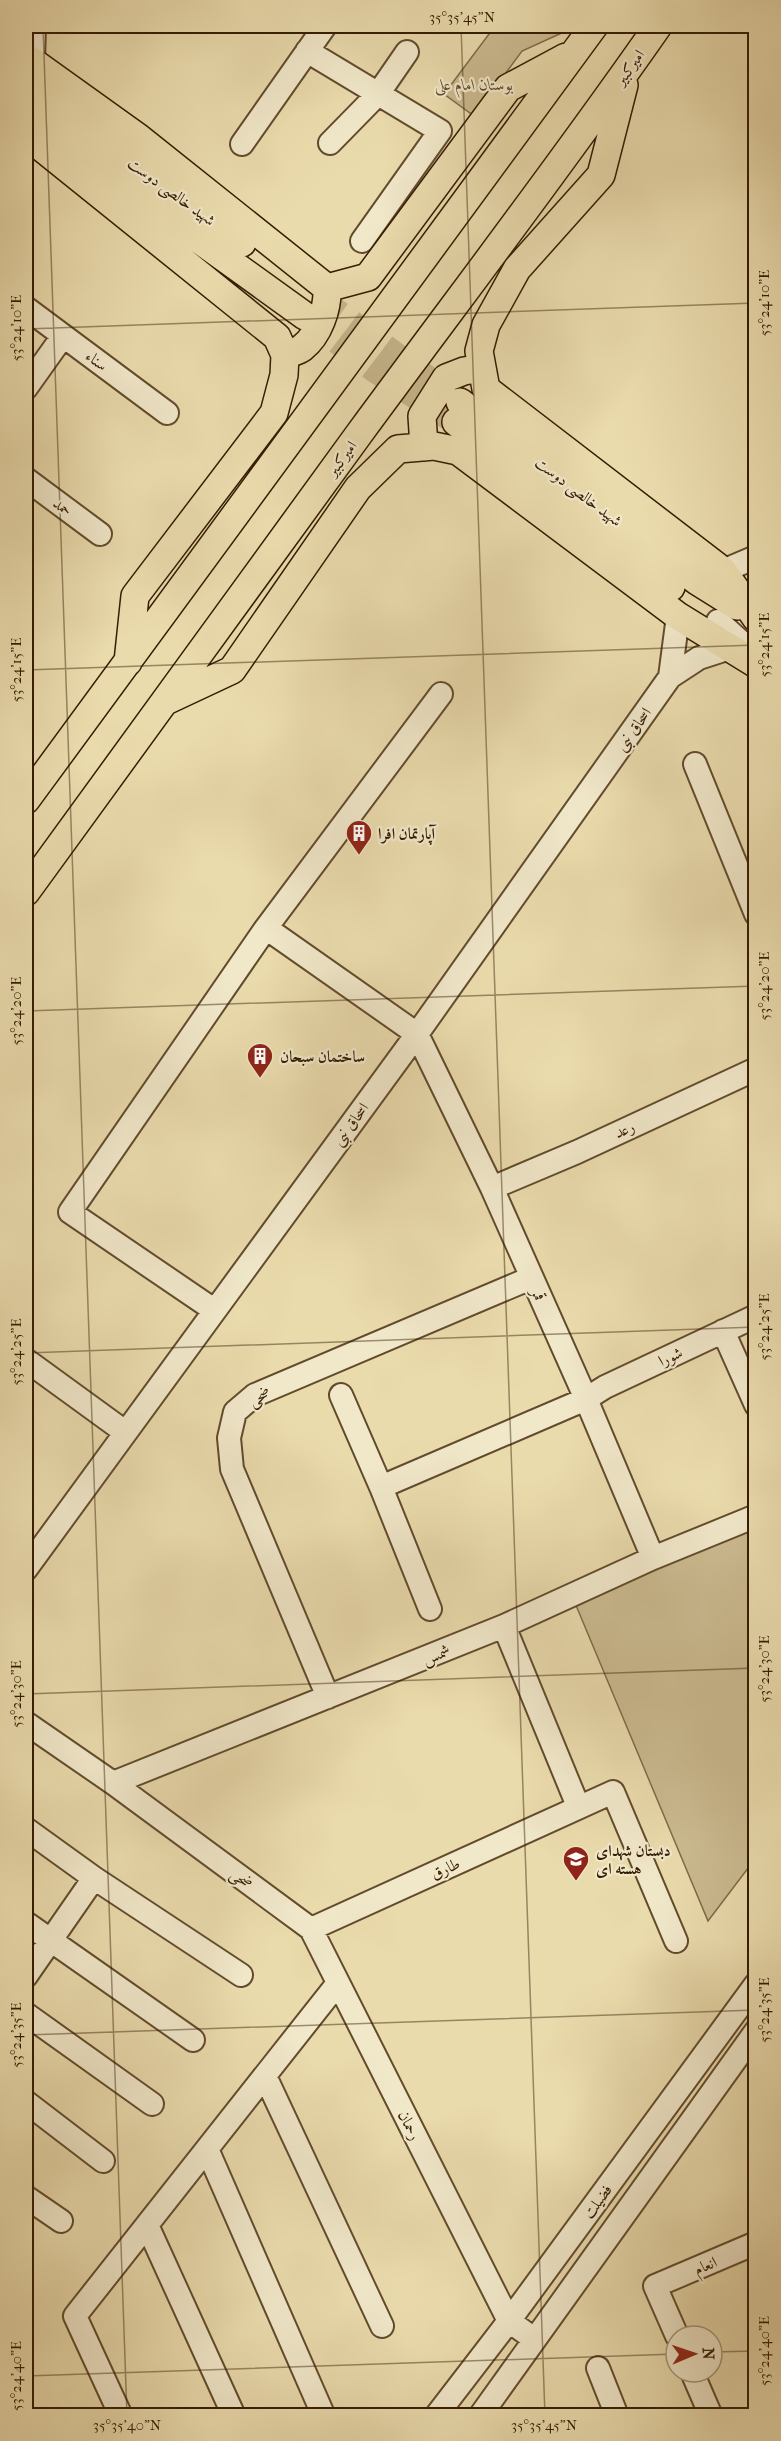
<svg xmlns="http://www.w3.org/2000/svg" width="781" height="2441" font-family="'IM FELL French Canon',Amiri,serif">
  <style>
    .green { fill: #cbba90; stroke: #806a49; stroke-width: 1.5 }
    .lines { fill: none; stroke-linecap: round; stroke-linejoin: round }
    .major-tunnel { stroke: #c6b58b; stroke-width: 27; stroke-dasharray: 27 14; stroke-linecap: butt }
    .minor-casing { stroke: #624b2d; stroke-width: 26 }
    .major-casing { stroke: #341b02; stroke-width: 30 }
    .minor { stroke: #f1e8ca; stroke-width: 22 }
    .major { stroke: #eadbad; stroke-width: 27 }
    .ticks { fill: none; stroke: #341b02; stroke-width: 1.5; stroke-opacity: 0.45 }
    .labels { text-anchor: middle; stroke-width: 4.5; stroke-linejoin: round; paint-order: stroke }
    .street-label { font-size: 16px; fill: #341b02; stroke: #f1e8ca }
    .park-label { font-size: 16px; font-style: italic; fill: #614b2d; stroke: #f1e8ca }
    .poi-label { font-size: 16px; font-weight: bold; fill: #341b02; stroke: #f1e8ca; text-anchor: start }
    .neatline { fill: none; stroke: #341b02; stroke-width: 2 }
    .ticks-label { font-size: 15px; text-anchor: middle; fill: #341b02 }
  </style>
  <rect width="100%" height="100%" fill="#eadbad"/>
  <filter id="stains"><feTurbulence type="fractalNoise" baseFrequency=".00333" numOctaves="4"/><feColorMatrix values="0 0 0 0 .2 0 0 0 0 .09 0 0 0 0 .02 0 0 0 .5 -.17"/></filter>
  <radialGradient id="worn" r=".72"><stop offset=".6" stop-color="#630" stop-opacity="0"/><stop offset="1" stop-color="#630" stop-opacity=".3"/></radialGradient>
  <path class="green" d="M495,26H577L522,51L474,116L444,94Z
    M755,1525V1859L708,1921L575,1603Z"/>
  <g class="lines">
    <path class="major-tunnel" d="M318,299L459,402
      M305,316L376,370L449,417"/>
    <g class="minor-casing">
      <path id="minor" d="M307,51L440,131L362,241
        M33,63L34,26
        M330,143L378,94L407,52
        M242,144L325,26
        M26,308L167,413
        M26,388L63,336
        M26,479L100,534
        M723,571L756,557
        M678,616L670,677L699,658L730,648
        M718,621L752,652
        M695,764L756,914
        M266,928L417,1034L492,1188L586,1399L653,1558
        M492,1188L577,1152L756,1069
        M214,1310L70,1212L266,928L441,694
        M723,1331L756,1405
        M26,1360L125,1432
        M341,1395L381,1487L430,1609
        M381,1487L586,1399L605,1387L756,1316
        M26,1569L417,1034L670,677
        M504,1626L578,1806
        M328,1697L232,1469L229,1438L235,1412L255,1395L531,1278
        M26,1723L113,1783L311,1929L509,2321L534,2339
        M113,1783L504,1626L653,1558L756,1516
        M26,1829L94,1878L241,1975
        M26,1923L193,2040
        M311,1929L613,1792L676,1941
        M26,1976L94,1878
        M26,2014L152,2104
        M265,2076L382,2326
        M26,2102L103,2161
        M207,2149L322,2412
        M26,2197L61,2221
        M147,2225L234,2416
        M677,2336L655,2286L756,2243
        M598,2368L617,2416
        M692,2372L711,2416
        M121,2416L75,2316L338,1983
        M436,2416L509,2321L756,1984
        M480,2416L756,2031"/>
    </g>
    <g class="major-casing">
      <path id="major" d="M26,57L139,138L327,288C328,308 319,335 302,348C298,351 290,353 285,355
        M26,83L242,243
        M624,85L601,175L517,269L486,325L479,351L486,389L723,571L756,618
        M26,115L305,316
        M26,135L277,337L285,355L284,375L274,413L135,596L128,662
        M327,288L368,277L508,88L566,57
        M460,402L697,581L737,606
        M456,422L671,587
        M424,447L422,416L446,378L464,371L482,368
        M168,700L232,670L358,488L398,449L434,446L458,451L678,616L756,664
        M26,800L594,26
        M26,892C138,740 247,586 359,434C459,298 562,164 658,26"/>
    </g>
    <use href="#minor" class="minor"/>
    <use href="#major" class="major"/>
  </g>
  <path class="ticks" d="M43,26L127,2416M461,26L545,2416M26,329L756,303M26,670L756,645M26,1011L756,986M26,1353L756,1327M26,1694L756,1668M26,2035L756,2010M712,2352L756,2351M26,2376L676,2354"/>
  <defs>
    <g id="building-pin" transform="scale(1.35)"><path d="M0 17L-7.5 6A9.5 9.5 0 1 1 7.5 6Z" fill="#8f2418" stroke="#f1e8ca"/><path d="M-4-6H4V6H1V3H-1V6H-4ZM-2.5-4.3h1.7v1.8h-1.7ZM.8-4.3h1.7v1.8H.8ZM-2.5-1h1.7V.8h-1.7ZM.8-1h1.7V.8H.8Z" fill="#fff"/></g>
    <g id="school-pin" transform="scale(1.35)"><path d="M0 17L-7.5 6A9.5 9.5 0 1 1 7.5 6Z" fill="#8f2418" stroke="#f1e8ca"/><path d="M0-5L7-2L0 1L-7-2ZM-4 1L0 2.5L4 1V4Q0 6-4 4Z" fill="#fff"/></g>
  </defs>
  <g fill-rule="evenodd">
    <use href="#building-pin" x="359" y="833"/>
    <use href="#building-pin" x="260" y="1056"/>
    <use href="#school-pin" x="576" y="1859"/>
  </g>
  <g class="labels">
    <g class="street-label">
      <text transform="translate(629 67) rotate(-55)" y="6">امیرکبیر</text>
      <text transform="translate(172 191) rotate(36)" y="6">شهید خالصی دوست</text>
      <text transform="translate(97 360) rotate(36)" y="6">سناء</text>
      <text transform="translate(341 458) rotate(-54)" y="6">امیرکبیر</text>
      <text transform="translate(579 491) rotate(37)" y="6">شهید خالصی دوست</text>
      <text transform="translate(63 506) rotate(36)" y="6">حمد</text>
      <text transform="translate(633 729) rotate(-55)" y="6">اسحاق نبی</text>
      <text transform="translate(350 1124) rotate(-54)" y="6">اسحاق نبی</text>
      <text transform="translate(624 1129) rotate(-25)" y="6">رعد</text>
      <text transform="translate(539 1294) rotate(66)" y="6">قمر</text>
      <text transform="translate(670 1356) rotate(-25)" y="6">شورا</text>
      <text transform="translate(259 1396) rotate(-31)" y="6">ضحی</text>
      <text transform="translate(436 1654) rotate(-22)" y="6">شمس</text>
      <text transform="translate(445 1868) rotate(-25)" y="6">طارق</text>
      <text transform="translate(242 1878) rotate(36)" y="6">ضحی</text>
      <text transform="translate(410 2125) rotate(63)" y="6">رحمان</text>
      <text transform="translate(597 2201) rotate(-54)" y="6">فضیلت</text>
      <text transform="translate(705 2265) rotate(-24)" y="6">انعام</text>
    </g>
    <g class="park-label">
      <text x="474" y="90">بوستان امام علی</text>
    </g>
    <g class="poi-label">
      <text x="378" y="839">آپارتمان افرا</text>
      <text x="280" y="1062">ساختمان سبحان</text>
      <text x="596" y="1856">دبستان شهدای<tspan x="596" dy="18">هسته ای</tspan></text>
    </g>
  </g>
  <rect width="781" height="2441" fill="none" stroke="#eadbad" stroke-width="66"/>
  <g transform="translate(694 2354) rotate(88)"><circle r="28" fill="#f1e8ca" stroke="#a5967a" stroke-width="1.5"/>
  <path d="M0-4.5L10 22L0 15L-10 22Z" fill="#8f2418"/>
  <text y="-9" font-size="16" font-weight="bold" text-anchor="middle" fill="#341b02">N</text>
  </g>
  <rect x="33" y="33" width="715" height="2375" class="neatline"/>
  <g class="ticks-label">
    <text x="462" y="22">35°35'45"N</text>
    <text transform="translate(764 303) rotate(-90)" y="5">53°24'10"E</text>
    <text transform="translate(16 328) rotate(-90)" y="5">53°24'10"E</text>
    <text transform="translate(764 645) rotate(-90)" y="5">53°24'15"E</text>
    <text transform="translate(16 670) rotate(-90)" y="5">53°24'15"E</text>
    <text transform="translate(764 986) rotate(-90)" y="5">53°24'20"E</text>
    <text transform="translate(16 1011) rotate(-90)" y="5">53°24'20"E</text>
    <text transform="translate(764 1327) rotate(-90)" y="5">53°24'25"E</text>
    <text transform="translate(16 1352) rotate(-90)" y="5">53°24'25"E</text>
    <text transform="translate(764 1669) rotate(-90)" y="5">53°24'30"E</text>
    <text transform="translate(16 1694) rotate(-90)" y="5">53°24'30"E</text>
    <text transform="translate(764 2010) rotate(-90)" y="5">53°24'35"E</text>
    <text transform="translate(16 2035) rotate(-90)" y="5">53°24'35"E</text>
    <text transform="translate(764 2351) rotate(-90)" y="5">53°24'40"E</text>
    <text transform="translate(16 2376) rotate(-90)" y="5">53°24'40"E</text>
    <text x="127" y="2430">35°35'40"N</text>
    <text x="544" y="2430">35°35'45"N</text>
  </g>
  <rect width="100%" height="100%" filter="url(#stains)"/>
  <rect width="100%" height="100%" fill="url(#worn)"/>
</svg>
